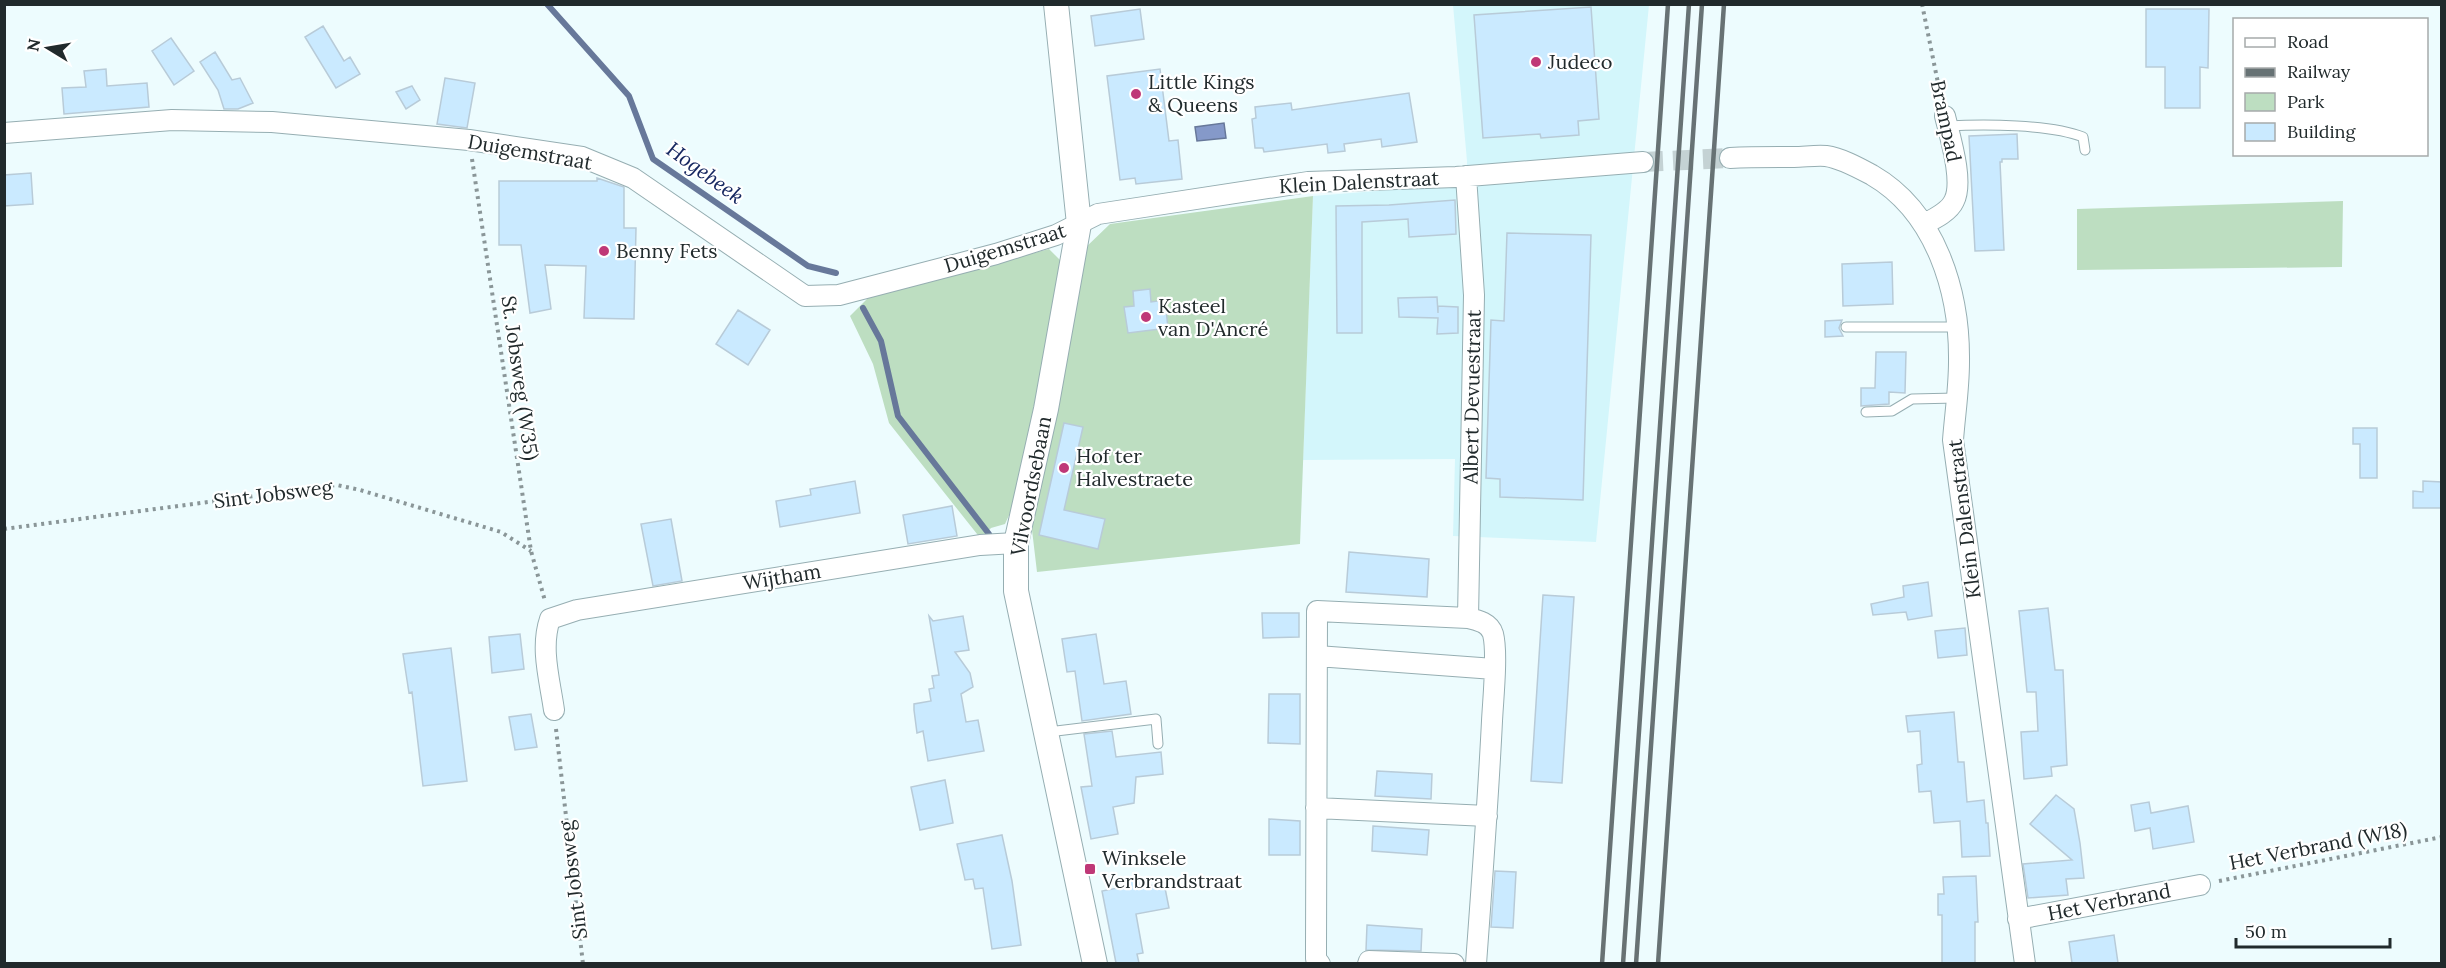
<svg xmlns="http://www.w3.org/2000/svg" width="2446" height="968" font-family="Lora,serif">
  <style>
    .built { fill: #d3f6fb }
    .green { fill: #bddec1 }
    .water { fill: #8599c9; stroke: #67789a; stroke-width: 1.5 }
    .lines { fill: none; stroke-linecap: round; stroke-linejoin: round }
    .stream { stroke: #67789a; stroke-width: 6 }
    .building { fill: #caeaff; stroke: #b8cbd8; stroke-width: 1.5 }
    .minor-tunnel { stroke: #c4d2d4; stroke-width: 20; stroke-dasharray: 20 10; stroke-linecap: butt }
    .service-casing { stroke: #96aeb2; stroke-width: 11 }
    .minor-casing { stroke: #96aeb2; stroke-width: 22 }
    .tertiary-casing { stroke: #96aeb2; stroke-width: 26 }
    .path { stroke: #8a9698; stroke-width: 4; stroke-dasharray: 3 4.5; stroke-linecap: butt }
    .service { stroke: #fff; stroke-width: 9 }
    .minor { stroke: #fff; stroke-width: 20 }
    .tertiary { stroke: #fff; stroke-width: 24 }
    .rail { stroke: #677274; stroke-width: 4.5 }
    .poi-dot { fill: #bf3877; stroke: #fff; stroke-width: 2 }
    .labels { text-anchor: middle; stroke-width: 4.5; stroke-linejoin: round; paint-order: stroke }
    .poi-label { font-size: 20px; fill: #212a2c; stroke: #fff; text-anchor: start }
    .street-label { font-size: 20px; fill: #212a2c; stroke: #fff }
    .water-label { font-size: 21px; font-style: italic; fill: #162760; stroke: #fff }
  </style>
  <rect width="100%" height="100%" fill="#edfcfe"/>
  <path class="built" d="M1453,5H1649L1596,542L1453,536L1455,459L1303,460L1313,196L1466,184L1467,161Z"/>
  <path class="green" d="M1313,196L1300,544L1037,572L1032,530L1083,250L1110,224Z
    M2343,201L2342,267L2077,270V209Z
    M1049,249L1062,262L1038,399L1010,513L1005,524L991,528L981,539L889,423L873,364L850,316L869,297Z"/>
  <path class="water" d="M1224,123L1226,138L1197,141L1195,127Z"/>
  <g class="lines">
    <path class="stream" d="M547,4L629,96L653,159L808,266L836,273
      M863,308L881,341L898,416L989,534"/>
  </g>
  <path class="building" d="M1591,7L1599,119L1578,121L1579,135L1541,138L1540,134L1483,138L1474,15Z
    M1140,9L1144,39L1095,46L1091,16Z
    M2146,9H2209L2208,68L2200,67V108H2165V67H2146Z
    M323,26L344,61L350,57L360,74L336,88L305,37Z
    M171,38L194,71L174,85L152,51Z
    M215,52L232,80L240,78L253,103L238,109H224L218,90L200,62Z
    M106,69L107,86L147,83L149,107L64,114L62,88L86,87L84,71Z
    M1160,69L1169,141L1178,140L1182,179L1136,184L1135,178L1120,180L1107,76Z
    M445,78L475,83L467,128L437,124Z
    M412,86L420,100L406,109L396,92Z
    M1409,93L1417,142L1382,147L1381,139L1344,144L1345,151L1328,153L1327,144L1264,152L1263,148H1255L1252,119L1256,118L1255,107L1291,103L1292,110Z
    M2017,134L2018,159H2002V162H2000L2004,250L1975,251L1969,136Z
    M31,173L33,204L4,206V175Z
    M597,178L624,187V228H636L634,319L584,318L586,266L545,265L551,309L530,313L521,245H499V181H597Z
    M1455,200L1456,234L1409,237L1408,219L1362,222V333H1337L1336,206L1389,205Z
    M1507,233L1591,235L1583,500L1500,497V479L1486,478L1491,320L1504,321Z
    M1892,262L1893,304L1843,306L1842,264Z
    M1150,289L1151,302L1165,300L1168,328L1128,333L1124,307L1134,306L1133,291Z
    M1437,297L1438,313V306L1458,307V333L1437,334L1438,318L1399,317L1398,298Z
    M738,310L770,330L748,365L716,344Z
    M1842,320L1839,328L1843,336L1825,337V321Z
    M1876,352H1906L1905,393L1889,392V404L1861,406V388H1875Z
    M1064,423L1083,427L1064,510L1105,519L1098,549L1039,535Z
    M2353,428H2377V478H2360V444H2353Z
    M855,481L860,513L780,527L776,501L811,495L810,489Z
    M2423,481L2442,482V508H2413V491L2423,492Z
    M952,506L957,536L908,544L903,515Z
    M671,519L682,581L653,586L641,524Z
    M1349,552L1429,559L1427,597L1346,592Z
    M1928,582L1932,616L1908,620L1906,612L1873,615L1871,604L1904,597L1903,586Z
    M1543,595L1574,597L1562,783L1531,781Z
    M2048,608L2055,670H2063L2067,765L2051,767L2052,776L2024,779L2021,732L2038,731L2036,692H2027L2019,611Z
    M1262,613H1299V637L1263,638Z
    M929,616L933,621L963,616L969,650L955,652L970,673L973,687L961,694L966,722L978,720L984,751L928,761L923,731L917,733L914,710V704L931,701L929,689L934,688L932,676L939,675Z
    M1965,628L1967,655L1938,658L1935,631Z
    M520,634L524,669L492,673L489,637Z
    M1096,634L1104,684L1126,681L1131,714L1082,721L1075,671L1067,672L1062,639Z
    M451,648L467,781L423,786L412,692L409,693L403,654Z
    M1269,694H1300V744L1268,743Z
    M1954,712L1958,762H1964L1967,802L1984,800L1986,823H1988L1990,856L1962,857L1960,821L1934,823L1931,791L1919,792L1917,765L1922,764L1920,731L1908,732L1906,716Z
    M531,714L537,747L515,750L509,717Z
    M1112,731L1116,757L1161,752L1163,774L1136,777L1134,803L1113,807L1118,834L1091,839L1081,787L1092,786L1084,734Z
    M1377,771L1432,774L1431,799L1375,796Z
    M945,780L953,823L920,830L911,787Z
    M2056,795L2074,809L2080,843L2084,878L2066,879L2068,895L2028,898L2023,864L2072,860L2030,824Z
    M2149,802L2151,813L2188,806L2194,842L2153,849L2150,828L2135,831L2131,805Z
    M1269,819L1300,821V855H1269Z
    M1373,826L1429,830L1427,855L1372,851Z
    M1002,835L1012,881L1021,945L992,949L983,888L975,889L973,879L965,880L957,844Z
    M1495,871L1516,872L1513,928L1491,927Z
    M1976,876L1978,922H1975V963H1942V915H1938V894H1944L1943,877Z
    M1138,877L1139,888L1164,883L1169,908L1136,914L1143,953L1137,954L1139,963H1116L1102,891L1123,887L1122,880Z
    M1367,925L1422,929L1421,951L1366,950Z
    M2114,935L2118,963H2072L2069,942Z"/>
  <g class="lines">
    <path class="minor-tunnel" d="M1643,162L1730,158"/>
    <g class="service-casing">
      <path id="service" d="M1947,126C1984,124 2050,124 2083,137L2085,150
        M1846,327H1956
        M1866,412L1892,411L1912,399L1956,398
        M1048,732L1156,719L1158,744"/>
    </g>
    <g class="minor-casing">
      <path id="minor" d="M4,133L172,120L272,122L469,140L582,157L633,178L805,296L839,295L996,254L1056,235L1098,214L1308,182L1456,177L1643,162
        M1730,158C1751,157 1772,157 1794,157C1804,157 1816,155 1826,156C1841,158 1859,168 1872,175C1936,212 1960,292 1959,362C1959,388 1955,414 1953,440L2025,964
        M1466,176L1474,295L1468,618
        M1924,224C1934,219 1949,212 1954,201C1964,182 1950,137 1945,116
        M1317,656L1494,669
        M554,710C550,681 540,648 550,619L577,610L980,545L1016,543
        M1316,808L1487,816
        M2018,919L2200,885
        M1320,964L1316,959V950L1317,611L1468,618C1478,620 1490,623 1493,634C1498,653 1493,700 1492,721C1488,802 1482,883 1476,964
        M1368,964L1369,961L1454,964"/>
    </g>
    <g class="tertiary-casing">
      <path id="tertiary" d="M1056,4L1079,224L1046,409L1016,543V591L1095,964"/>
    </g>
    <path class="path" d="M1922,4L1941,98
      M472,159L531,551L545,601
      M4,529L337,485L360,490L501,532L531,551
      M556,729L583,964
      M2219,881L2442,837"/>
    <use href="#service" class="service"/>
    <use href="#minor" class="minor"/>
    <use href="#tertiary" class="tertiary"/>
    <path class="rail" d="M1602,964L1668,4
      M1623,964L1689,4
      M1636,964L1702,4
      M1658,964L1724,4"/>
  </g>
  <g class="poi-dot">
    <circle cx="1536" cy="62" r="6"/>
    <circle cx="1136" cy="94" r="6"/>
    <circle cx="604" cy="251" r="6"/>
    <circle cx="1146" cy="317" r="6"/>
    <circle cx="1064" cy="468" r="6"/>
    <rect x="1084" y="863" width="12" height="12" rx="3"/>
  </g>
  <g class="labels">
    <g class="poi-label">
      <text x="1548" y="69">Judeco</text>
      <text x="1148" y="89">Little Kings<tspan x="1148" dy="23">&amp; Queens</tspan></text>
      <text x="616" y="258">Benny Fets</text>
      <text x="1158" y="313">Kasteel<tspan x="1158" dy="23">van D'Ancré</tspan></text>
      <text x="1076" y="463">Hof ter<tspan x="1076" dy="23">Halvestraete</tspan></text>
      <text x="1102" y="865">Winksele<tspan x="1102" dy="23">Verbrandstraat</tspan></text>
    </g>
    <g class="street-label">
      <text transform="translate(1946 121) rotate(78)" y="7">Brampad</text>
      <text transform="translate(530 152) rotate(10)" y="7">Duigemstraat</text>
      <text transform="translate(1359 182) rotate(-3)" y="7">Klein Dalenstraat</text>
      <text transform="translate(1005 248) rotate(-17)" y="7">Duigemstraat</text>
      <text transform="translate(520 378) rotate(82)" y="7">St. Jobsweg (W35)</text>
      <text transform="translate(1472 397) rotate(-89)" y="7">Albert Devuestraat</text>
      <text transform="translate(1031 486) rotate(-79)" y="7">Vilvoordsebaan</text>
      <text transform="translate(273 494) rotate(-7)" y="7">Sint Jobsweg</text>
      <text transform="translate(1964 519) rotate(-97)" y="7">Klein Dalenstraat</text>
      <text transform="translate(782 577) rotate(-9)" y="7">Wijtham</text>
      <text transform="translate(2318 846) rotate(-11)" y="7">Het Verbrand (W18)</text>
      <text transform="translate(573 880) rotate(-97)" y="7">Sint Jobsweg</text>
      <text transform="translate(2109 902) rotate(-11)" y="7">Het Verbrand</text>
    </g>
    <g class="water-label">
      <text transform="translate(705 173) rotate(36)" y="7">Hogebeek</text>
    </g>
  </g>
  <rect width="2446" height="968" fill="none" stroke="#212a2c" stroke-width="12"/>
  <rect x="2233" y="18" width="195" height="138" fill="#ffffff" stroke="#a6aaab" stroke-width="1.5"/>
  <rect x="2245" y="38" width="30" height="9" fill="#ffffff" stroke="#a6aaab" stroke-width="1.5"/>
  <text x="2287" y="48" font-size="18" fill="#212a2c">Road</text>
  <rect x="2245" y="68" width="30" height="9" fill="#677274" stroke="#a6aaab" stroke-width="1.5"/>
  <text x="2287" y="78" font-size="18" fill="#212a2c">Railway</text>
  <rect x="2245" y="93" width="30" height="18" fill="#bddec1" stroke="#a6aaab" stroke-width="1.5"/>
  <text x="2287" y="108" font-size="18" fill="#212a2c">Park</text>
  <rect x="2245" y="123" width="30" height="18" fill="#caeaff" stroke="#a6aaab" stroke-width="1.5"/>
  <text x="2287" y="138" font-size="18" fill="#212a2c">Building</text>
  <g transform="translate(48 48) rotate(281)" stroke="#ffffff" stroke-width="4.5" paint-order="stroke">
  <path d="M0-4.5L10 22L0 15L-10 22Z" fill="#212a2c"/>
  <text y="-9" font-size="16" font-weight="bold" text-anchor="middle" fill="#212a2c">N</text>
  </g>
  <path d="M2236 938v9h154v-9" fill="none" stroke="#212a2c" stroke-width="3"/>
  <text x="2245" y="938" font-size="18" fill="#212a2c" stroke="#ffffff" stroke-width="4.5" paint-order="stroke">50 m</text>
</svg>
